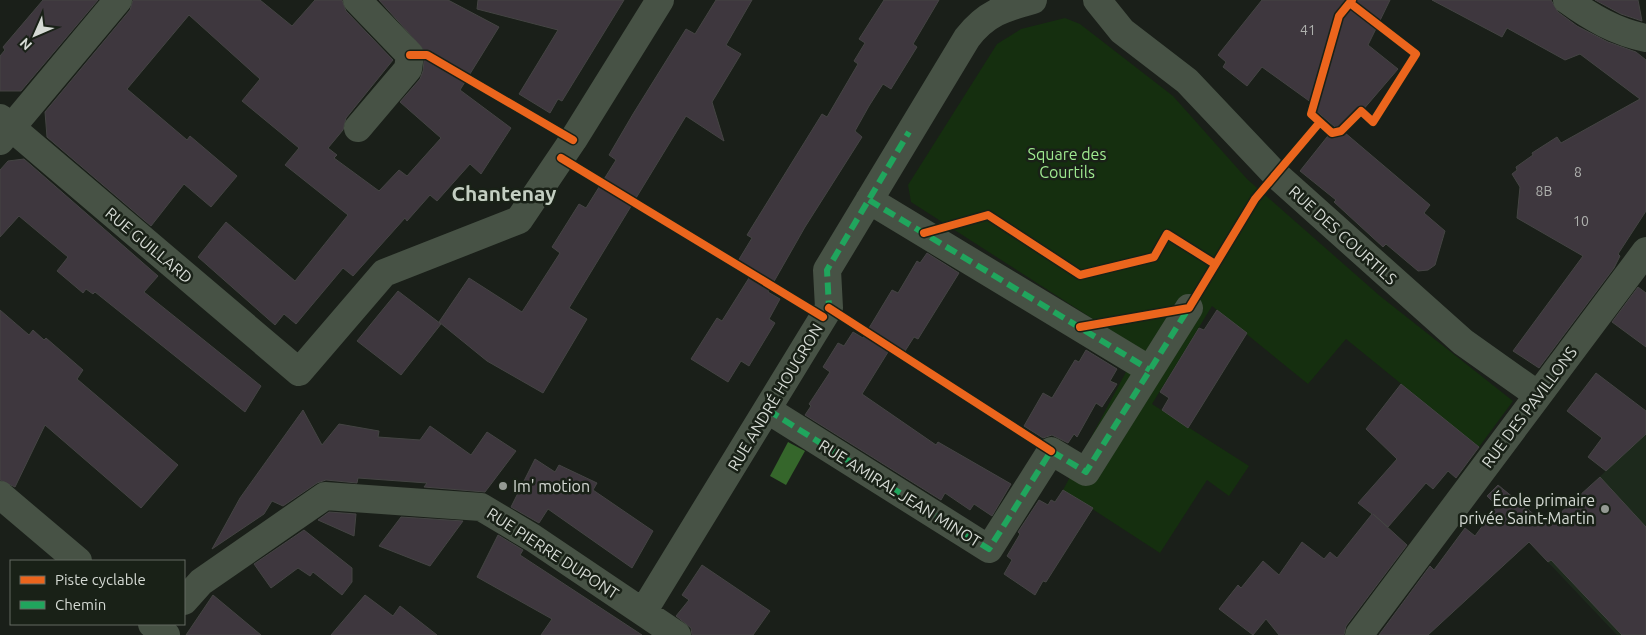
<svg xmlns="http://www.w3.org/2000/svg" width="1646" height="635" font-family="Ubuntu,sans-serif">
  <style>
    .built { fill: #1d291c }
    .green { fill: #152f0f }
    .water { fill: #35662b }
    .building { fill: #3e373e; stroke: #444443 }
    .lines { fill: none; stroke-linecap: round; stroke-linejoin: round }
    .minor { stroke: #475245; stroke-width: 28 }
    .quiet { stroke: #20a55d; stroke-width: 6; stroke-dasharray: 12 6; stroke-linecap: butt }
    .cycleway-casing { stroke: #192117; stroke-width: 11 }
    .cycleway { stroke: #eb651d; stroke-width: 8 }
    .poi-dot { fill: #949993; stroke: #192117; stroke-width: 2 }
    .labels { text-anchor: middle; stroke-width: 5; stroke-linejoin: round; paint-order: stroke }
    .number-label { font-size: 14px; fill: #afb1ae }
    .park-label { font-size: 16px; fill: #9fe990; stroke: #192117 }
    .street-label { font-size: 16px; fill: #d5dad4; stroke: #192117 }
    .poi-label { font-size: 16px; fill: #d5dad4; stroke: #192117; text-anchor: start }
    .district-label { font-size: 21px; font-weight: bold; fill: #c3cec1; stroke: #192117 }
  </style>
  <rect width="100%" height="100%" fill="#1a1f19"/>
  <path class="built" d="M1646,434V635H1617L1529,542Z"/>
  <path class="green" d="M1065,18L1080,24L1173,96L1247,179L1380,296L1513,401L1479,447L1346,339L1308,384L1212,306L1152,404L1249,466L1229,496L1207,480L1160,553L1063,490L1127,370L1124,339L911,202L908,185L997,44L1021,29Z"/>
  <path class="water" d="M788,442L805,451L786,485L770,476Z"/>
  <path class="building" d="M43,0H98L21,91H0V56L5,50L3,47Z
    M133,0H260L292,26L315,0H342L346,11L393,60L346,118L343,130L328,148L337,155L334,158L379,191L399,170L407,176L441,138L400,102L420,79L423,71L425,51L379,0H448L499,27L460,90L511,128L481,174L470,164L437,201L430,195L407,221L405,218L353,276L343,268L296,324L284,314L275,325L198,257L226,222L295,281L348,215L285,165L299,148L242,101L260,79L189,15L127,89L187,140L190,136L237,176L211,207L184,184L151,226L47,137L45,112L130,10Z
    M478,0H624L562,101L558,99L550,113L519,94L558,30L477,9Z
    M716,0H752L726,45L741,54L712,102L724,141L686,116L569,308L587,319L543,393L487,361L439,322L469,278L522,312L560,253L552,247L579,204L586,208L616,160L609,155L633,114L686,29L695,34Z
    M884,0H939L913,44L917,47L891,89L883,84L869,106L855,131L862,137L805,227L768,292L780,299L769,319L775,323L749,366L741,361L728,382L691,359L717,318L722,321L754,270L738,261L752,238L747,235L822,114L827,117L858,64L854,61L865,43L859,39Z
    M1262,0H1390L1368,45L1398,69L1344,132L1430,205L1424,213L1445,231L1435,265L1428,270L1418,271L1386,244L1383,247L1334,202L1336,200L1300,171L1335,127L1315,110L1319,108L1262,67L1247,86L1223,67L1226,62L1218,55Z
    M1432,0H1551L1558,12L1577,26L1608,42L1636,52L1646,60V211L1618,254L1620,256L1614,268L1539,368L1513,351L1583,256L1517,218L1520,187L1512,174L1517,170L1516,167L1533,155L1532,153L1557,137L1561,143L1640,99L1580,54L1565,60L1507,28L1502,37Z
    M1595,0H1638L1642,21L1621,14Z
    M24,159L158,276L144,292L261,386L245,412L95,292L93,294L86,289L83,293L57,271L68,257L19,216L0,237V170L8,161Z
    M927,253L959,273L918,339L914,337L905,351L893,344L862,394L936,445L938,442L1011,484L992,516L974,504L970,510L945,493L941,500L805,415L811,406L809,404L830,372L823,367L838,343L844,346L853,332L863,338L892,290L898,293L917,261L920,263Z
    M1638,287L1646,293V347L1612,322Z
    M398,291L441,324L401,375L357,341Z
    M0,310L29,335L33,330L44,340L46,338L83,370L77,379L178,465L141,508L45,425L15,487L0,480Z
    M1217,310L1247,333L1188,428L1162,410L1169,398L1160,392L1199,328L1204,330Z
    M1086,350L1117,369L1110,381L1117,384L1102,407L1096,403L1077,437L1074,434L1068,443L1052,435L1043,438L1024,426L1043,393L1052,398L1075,360L1079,362Z
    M1596,373L1646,411V434L1606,471L1588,457L1602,438L1567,411Z
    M1401,384L1479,447L1456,478L1448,471L1433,489L1426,483L1388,527L1373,514L1407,545L1346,626L1344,635H1279L1266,619L1253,635L1219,609L1238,585L1241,588L1263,561L1279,575L1302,542L1324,559L1330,552L1337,558L1372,514L1358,503L1397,459L1366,429Z
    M303,410L322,445L339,424L379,431L378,437L420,440L430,426L471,455L487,432L516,451L485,492L424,487L427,483L358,478L357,483L326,480L317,483L283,506L272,501L264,514L212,549L240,498Z
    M535,459L555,472L559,465L597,483L593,490L653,531L632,568L548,509L539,523L511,507Z
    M1600,477L1646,527V635H1622L1551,560L1548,562L1529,542L1428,635H1379L1430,566L1434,570L1465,528L1475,536L1497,506L1487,496L1498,485L1547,525Z
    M1063,490L1093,508L1046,582L1043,581L1035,595L1004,574L1012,560L1007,556L1020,534L1018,532L1039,500L1048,505L1051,500L1055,502Z
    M329,512L356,514L354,536L318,520Z
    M401,517L463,521L430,566L379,546Z
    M304,530L352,568V582L342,595L313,572L310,576L298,568L271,588L254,564Z
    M498,535L523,550L520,555L642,635H541L552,619L477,577Z
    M702,565L770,611L753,635H692L691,628L676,616L689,600L682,595Z
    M213,595L261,635H186Z
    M365,595L393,616L400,606L437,635H331Z"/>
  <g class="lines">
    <path class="minor" d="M357,0L410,55L408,69L358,128
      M1097,0L1122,31L1187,81L1275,174L1463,342L1538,395
      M1567,0C1592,18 1616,32 1646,38
      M0,118L299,372L384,273L519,220L573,140L660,0
      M0,141L118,0
      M869,200L1150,370
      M768,410L989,549L1051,451L1086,472L1189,308
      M0,495L78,561
      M184,601L201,582L325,496L481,507L533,538L677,635
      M643,612L829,308L827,270L967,38C986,13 1004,8 1033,0
      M152,624L166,635
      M1359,635L1646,251"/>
    <path class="quiet" d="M869,200L1150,370
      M827,312L829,308L827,270L909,132
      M768,410L989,549L1051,451L1086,472L1190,306"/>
    <g class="cycleway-casing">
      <path id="cycleway" d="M1350,3L1416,54L1373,122L1361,111L1341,131L1332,133L1311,114L1339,16L1352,0
        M410,55H427L573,140
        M561,158L823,317
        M924,233L988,215L1080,275L1154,257L1167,234L1215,264
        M829,308L1051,451
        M1080,327L1189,308L1255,199L1320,122"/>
    </g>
    <use href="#cycleway" class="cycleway"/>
  </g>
  <g class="poi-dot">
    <circle cx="503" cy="486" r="5"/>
    <circle cx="1605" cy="509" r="5"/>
  </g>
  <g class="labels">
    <g class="number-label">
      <text x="1308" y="35">41</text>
      <text x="1578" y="177">8</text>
      <text x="1544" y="196">8B</text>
      <text x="1581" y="226">10</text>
    </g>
    <g class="park-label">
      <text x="1067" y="160">Square des<tspan x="1067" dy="18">Courtils</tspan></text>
    </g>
    <g class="street-label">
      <text transform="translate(1343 235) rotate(42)" y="6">RUE DES COURTILS</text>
      <text transform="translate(149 245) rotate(40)" y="6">RUE GUILLARD</text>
      <text transform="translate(775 397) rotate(-59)" y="6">RUE ANDRÉ HOUGRON</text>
      <text transform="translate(1529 407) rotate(-53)" y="6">RUE DES PAVILLONS</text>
      <text transform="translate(900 493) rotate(32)" y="6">RUE AMIRAL JEAN MINOT</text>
      <text transform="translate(553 553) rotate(33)" y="6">RUE PIERRE DUPONT</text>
    </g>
    <g class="poi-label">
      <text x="513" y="492">Im' motion</text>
      <text x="1595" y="506" text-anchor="end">École primaire<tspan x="1595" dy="18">privée Saint-Martin</tspan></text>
    </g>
    <g class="district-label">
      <text x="504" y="201">Chantenay</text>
    </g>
  </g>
  <rect x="10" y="560" width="175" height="65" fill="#192117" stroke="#646b63"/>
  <rect x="20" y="576" width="25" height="8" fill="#eb651d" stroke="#646b63"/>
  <text x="55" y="585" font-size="15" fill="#d5dad4">Piste cyclable</text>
  <rect x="20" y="601" width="25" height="8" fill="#20a55d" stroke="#646b63"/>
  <text x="55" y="610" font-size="15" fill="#d5dad4">Chemin</text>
  <g transform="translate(35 35) rotate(225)" stroke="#192117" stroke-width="4" paint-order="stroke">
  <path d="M0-4L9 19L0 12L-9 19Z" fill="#d5dad4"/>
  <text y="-8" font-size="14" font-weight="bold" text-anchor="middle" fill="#d5dad4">N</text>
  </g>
</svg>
